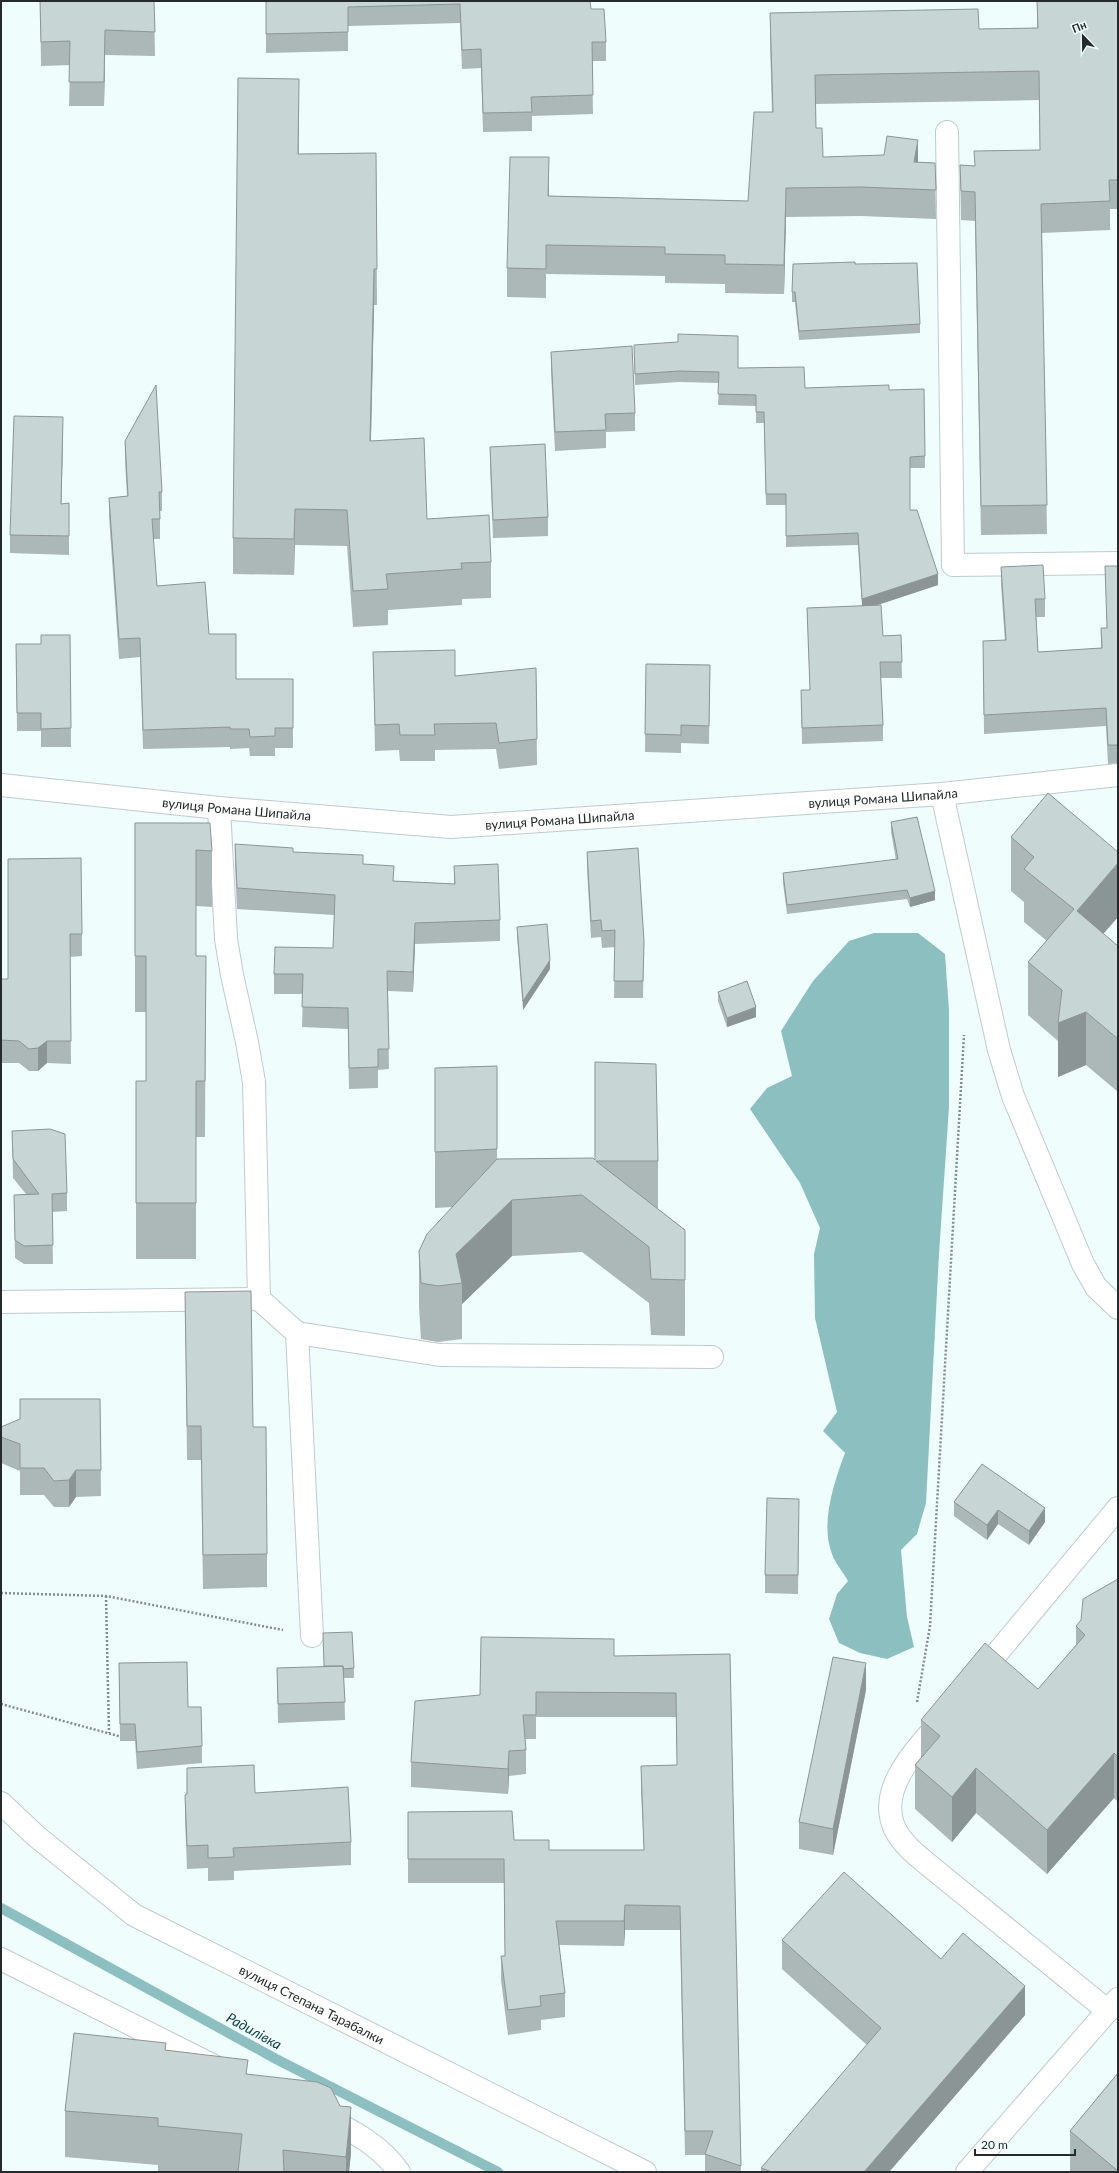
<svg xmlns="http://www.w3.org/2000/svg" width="1119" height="2173" font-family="Lato,sans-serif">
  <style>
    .water { fill: #8cc0c0 }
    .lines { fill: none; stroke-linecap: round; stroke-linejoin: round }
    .stream { stroke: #8cc0c0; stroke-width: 10 }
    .minor-casing { stroke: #bfcbcb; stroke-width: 24 }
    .path { stroke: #848d8d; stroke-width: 2.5; stroke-dasharray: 2 2; stroke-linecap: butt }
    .minor { stroke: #fff; stroke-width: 22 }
    .wall { fill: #acb7b7 }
    .shaded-wall { fill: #8c9595 }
    .building { fill: #c8d5d5; stroke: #8c9595 }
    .labels { text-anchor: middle; stroke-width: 4; stroke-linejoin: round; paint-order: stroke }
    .street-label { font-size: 13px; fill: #262a2a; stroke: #f0fdfd }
    .water-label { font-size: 14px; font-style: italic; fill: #114142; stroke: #f0fdfd }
  </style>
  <rect width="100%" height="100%" fill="#f0fdfd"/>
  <path class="water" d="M874,933H918L945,954L949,1010V1107L939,1254L926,1503L917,1534L901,1550L907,1617L914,1647L887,1659L860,1653L839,1643L829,1619L837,1594L848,1581C843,1572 835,1563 832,1554C820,1524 834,1482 845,1453L823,1431L837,1412L815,1318L814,1254L820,1228L800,1183L750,1109L767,1088L792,1076L781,1031L813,981L849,941Z"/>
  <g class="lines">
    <path class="stream" d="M1,1908L276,2059L498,2172"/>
    <g class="minor-casing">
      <g id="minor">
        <path d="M947,132L953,565L1118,563"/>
        <path id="s1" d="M1,785L219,808L451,827L942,794L1118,775"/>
        <path d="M942,794L999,1050L1013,1096L1083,1264L1096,1287L1118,1308"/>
        <path d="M219,808L226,939L232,975L247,1042L254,1082L259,1299"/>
        <path d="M1,1302L259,1299L297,1333L312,1636"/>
        <path d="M297,1333L440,1355L712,1357"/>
        <path d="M978,1676L1118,1508"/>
        <path d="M940,1722C917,1749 876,1789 895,1829C902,1843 914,1853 926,1863L1108,2011"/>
        <path id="s2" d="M1,1803L36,1836L134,1915L645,2172"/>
        <path d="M1,1959L214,2066"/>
        <path d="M323,2117C352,2130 381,2146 399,2172"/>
        <path d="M967,2172L1118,1999"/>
      </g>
    </g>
    <path class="path" d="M1,1593L106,1596L283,1630
      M106,1596L109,1733
      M917,1702L930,1626L964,1035
      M1,1704L122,1737"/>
    <use href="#minor" class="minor"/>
  </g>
  <path class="wall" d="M40,1H154L155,56L105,55L104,106H69L70,65L41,66Z
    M266,1H590L591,9L606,42V61H592L593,114L532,116V131L483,132L481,68L462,69L460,23L348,26V51L266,53Z
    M1037,1H1118V209H1110V230L1042,233L1047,534L981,535L975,221L961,220L960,165L974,166L1040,150L1039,100L815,104L816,128L823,157L935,163L936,219L861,216L786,217L784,294L725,293V284L665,283V276L546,274V298L507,297V268L549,186L548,196L748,201L772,112L770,42V13L979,29L1037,28Z
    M299,115V154L376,153L377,305H374L371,441L427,519L491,562V598L462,599V605L388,610V625L353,627L347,546L295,545L294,575L233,574V538Z
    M855,264L920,324V333L799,340L795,302H792V292Z
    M634,345L738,368L805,388L889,390L925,456V468H910V510L938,585L878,605L883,636L901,635L902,678H881L883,725V741L802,744L801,690H810L807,608L862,606L858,545L786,547V505H766L764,423H756V406L718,405L719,383L679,382L635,385Z
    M551,352L635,413V431L606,432V448L555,451L551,371Z
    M63,436L61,504L69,503V555L10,553V535Z
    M125,441L162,492V511H160V539H153L157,586L209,634L236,679H293V748H275V756H250L249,748L230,749V747L143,749L140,657L119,659L109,517V498L127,496L125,461Z
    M490,447L548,517V536L493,538L490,465Z
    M1105,566H1118V763L1108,764L1106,726L984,734L983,641H1005L1001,585V567L1045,599V617H1036L1038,652L1101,648V628H1107Z
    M70,635L71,747H41V731H17L16,644H41Z
    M373,652L455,676L536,668L537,765L499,769L496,749L435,750V761H400L399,750L375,751Z
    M646,664L710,665L709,744L681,743V753L645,752Z
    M891,822L935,900L910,907L907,899L787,914L783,883V873L896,860L891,832Z
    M135,823L212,851V907L196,906V956H206L205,1137H196V1259H136V1081H146V1012H135Z
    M1011,837L1118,917L1103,934L1118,946V1092L1086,1065L1058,1077V1041L1028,1015V962L1047,941L1024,922V902L1011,891Z
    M235,844L293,852L363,864L394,881L454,884V866L500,920V941L415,944L413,992L388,991L389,1069L378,1070V1088L349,1089L348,1029L302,1027L303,994H274V974L333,948L334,915L237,909L235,864Z
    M587,852L644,941L643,998H614L615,947L602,948L601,937L591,938L587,869Z
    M8,859L82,934V956L70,957L71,1064L47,1063L38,1071H29L19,1063H1V979H8Z
    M517,927L550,969L523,1010L517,936Z
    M718,992L756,1017L727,1027L718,1001Z
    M497,1066V1159H595L658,1161V1209L685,1230V1336L651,1335L649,1303L582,1252L512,1256L462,1304V1339L438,1342L421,1339L419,1307V1251L452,1207L435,1208V1068Z
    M12,1131L67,1193V1211L52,1212L53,1264H24L15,1258L14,1195L26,1194L13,1178Z
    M185,1292L253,1427L267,1554V1587L203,1589L201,1460H187Z
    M100,1399L101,1496L76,1497L69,1507H54L44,1495H20V1471L1,1463V1427Z
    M982,1464L1045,1522L1029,1545L998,1524L987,1540L954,1516V1502Z
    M799,1517L798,1594L765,1593V1575Z
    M1118,1579V1802L1114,1798L1047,1874L976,1813L952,1842L915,1809V1765L921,1758V1720L1038,1689L1076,1646V1626Z
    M730,1654L741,2172H705V2155H685L680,1930H625L624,1946L559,1945L565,1993V2017L541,2020V2030L508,2035L501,1980V1956H505L504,1883H408V1812L514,1840L549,1850H644L641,1790V1766L677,1765L676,1717H536V1739H525L526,1750V1774L509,1776L508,1794L411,1787V1762L480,1695L614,1656Z
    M119,1663L188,1707L202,1746V1763L137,1769L135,1741H120Z
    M277,1668H354V1678H344L345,1720L278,1723Z
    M866,1690L833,1855L799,1849V1822Z
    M255,1793L351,1842V1865L234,1871V1880L208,1881V1868L187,1869L185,1818V1795Z
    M782,1940L941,1959L1025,2015L889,2172H761V2168L867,2045L782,1969Z
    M166,2050L248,2074L351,2153L349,2172H158V2165L65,2157V2111Z
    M1118,2073V2172H1070V2131Z"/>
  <path class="shaded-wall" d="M105,30V55L104,106V82Z
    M918,140V169L914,162Z
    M549,157V186L548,225V196Z
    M786,188V217L784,294V265Z
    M374,269V305L370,477V441Z
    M63,417V436L61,522V504Z
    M295,509V545L294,575Z
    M938,574V585L862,610V599Z
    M1118,863V917L1077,964V911Z
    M935,891V900L910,907V898Z
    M415,923V944L413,992V972Z
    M550,960V969L523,1010V1001Z
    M756,1007V1017L727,1027V1018Z
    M1086,1012V1065L1058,1077V1023Z
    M47,1041V1063L38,1071V1048Z
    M512,1200V1256L462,1304V1283L456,1254Z
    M76,1470V1497L69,1507V1480Z
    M1045,1508V1522L1029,1545V1531Z
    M998,1510V1524L987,1540V1525Z
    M866,1663V1690L833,1855V1829Z
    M509,1751V1776L508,1794V1769Z
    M1114,1753V1798L1047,1874V1830Z
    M976,1768V1813L952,1842V1797Z
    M625,1905V1930L624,1946V1921Z
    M1025,1986V2015L889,2172H864Z
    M351,2107V2153L349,2172H346V2157Z"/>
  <path class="building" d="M40,1H154L155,32L105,30L104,82H69L70,41L41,42Z
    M266,1H590L591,9H604L606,42H592L593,95L531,97L532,112L483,113L481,49L462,50L460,4L348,7V32L266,34Z
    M1037,1H1118V180H1109L1110,201L1041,204L1047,505L981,506L975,192L961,191L960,165L975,166L974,151L1040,150L1039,71L815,75L816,128H822L823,157L884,155L887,136L918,140L914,162L935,163L936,190L861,187L786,188L784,265L725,264V255L665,254V247L546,245V269L507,268L510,157H549L548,196L748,201L754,112H773L770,13L978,9L979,29L1038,28Z
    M238,78L299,79L298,154L376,153L377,269H374L370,441L424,438L427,519L489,515L491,562L461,563L462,569L386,574L388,589L353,591L347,510L295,509L294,539L233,538Z
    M855,262V264L917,263L920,324L799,331L795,292H792L793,264Z
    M678,334L738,336V368L804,367L805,388L889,385V390L924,389L925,456L910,457V510H917L938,574L862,599L858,533L786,536V494H766L764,412H756V395L718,394L719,372L679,371L635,374L634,345L678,342Z
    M632,346L635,413L605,414L606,430L555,432L551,352Z
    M156,385L162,492H159L160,519H152L157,586L205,582L209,634H236V679H293V728H275V736L250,737L249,729H230V727L143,730L140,638L119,639L109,498L128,496L125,441Z
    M14,416L63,417L61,504L69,503V536L10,535Z
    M545,444L548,517L493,520L490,447Z
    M1043,565L1045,599H1035L1038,652L1102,648L1101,628H1107L1105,566H1118V745H1108L1106,708L984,715L983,641L1006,640L1001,567Z
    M881,605L883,636L901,635L902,662H880L883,725L802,728L801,690H810L807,608Z
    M41,635H70L71,728L41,729V713H17L16,644H41Z
    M455,650V676L536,668L537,739L499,743L496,723L434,724L435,735H400L399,724L375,725L373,652Z
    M646,664L710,665L709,726L681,725V735L645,734Z
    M1048,793L1118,852V863L1077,911L1118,946V1039L1086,1012L1058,1023L1062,990L1028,962L1074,909L1024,869L1034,857L1011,837Z
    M917,817L935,891L910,898L907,890L787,905L783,873L898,859L891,822Z
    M135,823H210L212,851L196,850V956H206L205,1081H196V1203H136V1081H146V956H135Z
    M235,844L293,848V852L363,855V864L394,866L393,881L455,884L454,866L498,864L500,920L415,923L413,972L387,971L389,1049H378V1067L349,1068L348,1008L302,1007L303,974H274L275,947L333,948L335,895L237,888Z
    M638,848L644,941L643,981H614L615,930L602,931L601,920L591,921L587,852Z
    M81,858L82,934H70L71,1041H47L38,1048L29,1049L19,1041L1,1040V979H8V859Z
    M547,924L550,960L523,1001L517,927Z
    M747,981L756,1007L727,1018L718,992Z
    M595,1062L656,1064L658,1161H596L685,1230V1280L651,1279L649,1247L582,1195L512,1200L456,1254L462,1283L438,1286L421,1283L419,1251L427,1234L497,1159L593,1158L595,1160Z
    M497,1066V1149L435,1152V1068Z
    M50,1129L65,1134L67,1193L52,1194L53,1245L24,1246L15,1240L14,1195L39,1194L13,1159L12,1131Z
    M251,1291L253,1427H266L267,1554L203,1555L201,1426H187L185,1292Z
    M20,1399H100L101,1470H76L69,1480L54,1481L44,1468H20V1444L1,1437V1427L20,1419Z
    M982,1464L1045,1508L1029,1531L998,1510L987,1525L954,1502Z
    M767,1498L799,1499L798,1575H765Z
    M1118,1579V1757L1114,1753L1047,1830L976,1768L952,1797L915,1765L940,1736L921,1720L985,1643L1038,1689L1085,1635L1076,1626L1081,1620L1083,1599Z
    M352,1632L354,1668L343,1669V1666H324L323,1633Z
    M481,1637L614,1639V1656L730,1654L741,2166L705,2154L713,2131H685L680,1906L625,1905L624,1921H556L565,1993L540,1996L541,2006L508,2010L501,1956H505L504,1859H408V1812L512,1811L514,1840H549V1850H644L641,1766L677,1765L676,1693L536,1692V1715H523L526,1750L509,1751L508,1769L411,1762L415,1701L480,1695Z
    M833,1657L866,1663L833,1829L799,1822Z
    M187,1662L188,1707H201L202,1746L137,1752L135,1724H120L119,1663Z
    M343,1666L345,1702L278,1704L277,1668Z
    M254,1765L255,1793L348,1787L351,1842L233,1848L234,1857L208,1858V1845L187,1846L185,1795L187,1794V1768Z
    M844,1872L941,1959L963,1933L1025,1986L864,2172H772L761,2168L881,2028L782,1940Z
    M74,2033L166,2043L165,2050L248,2060L246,2074L317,2082L331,2088L340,2106L351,2107L346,2157L283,2150L284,2172H238L242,2134L158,2126V2118L65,2111Z
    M1118,2073V2171L1070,2131Z"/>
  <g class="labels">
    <g class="street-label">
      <text dy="5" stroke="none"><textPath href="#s1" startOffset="885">вулиця Романа Шипайла</textPath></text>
      <text dy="5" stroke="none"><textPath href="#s1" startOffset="237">вулиця Романа Шипайла</textPath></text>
      <text dy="5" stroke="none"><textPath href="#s1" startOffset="561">вулиця Романа Шипайла</textPath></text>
      <text dy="5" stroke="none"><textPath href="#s2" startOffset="373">вулиця Степана Тарабалки</textPath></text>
    </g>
    <g class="water-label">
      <text transform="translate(254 2031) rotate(29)" y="5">Радилівка</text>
    </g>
  </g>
  <rect width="1119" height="2173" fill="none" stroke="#262a2a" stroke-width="4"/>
  <g transform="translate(1083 36) rotate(338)" stroke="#f0fdfd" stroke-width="3" paint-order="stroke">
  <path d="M0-3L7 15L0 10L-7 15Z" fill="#262a2a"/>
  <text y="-6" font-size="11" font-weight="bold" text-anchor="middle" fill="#262a2a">Пн</text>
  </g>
  <path d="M975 2149v6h100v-6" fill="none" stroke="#262a2a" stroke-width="2"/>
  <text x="981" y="2149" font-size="12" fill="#262a2a" stroke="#f0fdfd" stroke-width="3" paint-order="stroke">20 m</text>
</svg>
